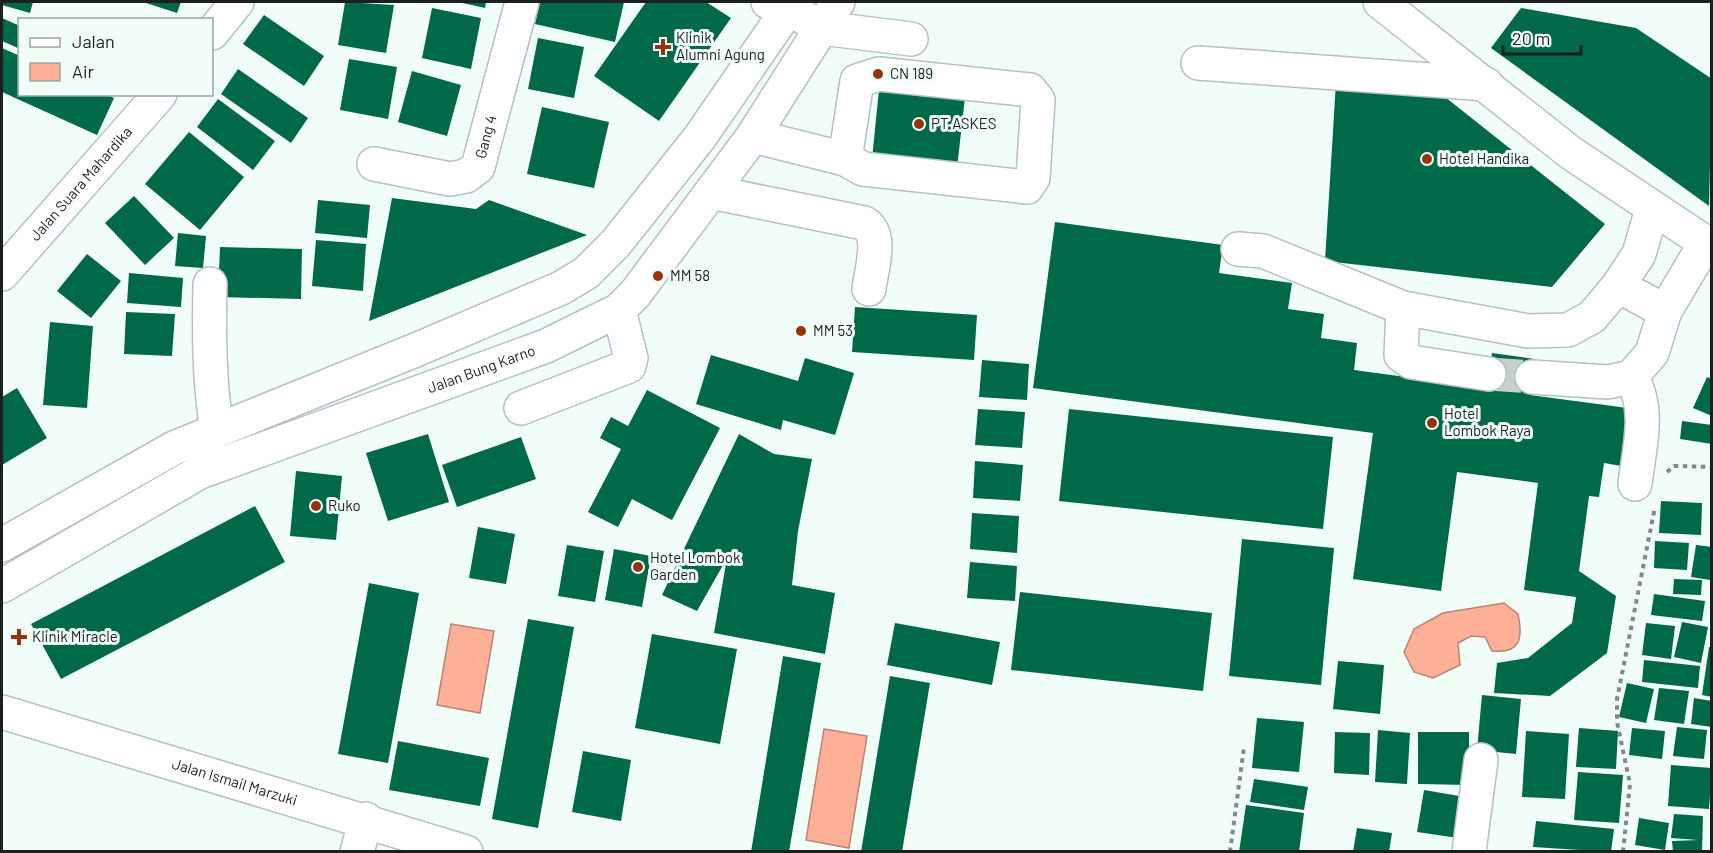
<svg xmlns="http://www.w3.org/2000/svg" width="1713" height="853" font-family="Barlow,sans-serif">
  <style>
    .water { fill: #fdaf98; stroke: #b98473; stroke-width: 1.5 }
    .building { fill: #00694a }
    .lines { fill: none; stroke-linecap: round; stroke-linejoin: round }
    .minor-tunnel { stroke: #c5d1cb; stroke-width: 33; stroke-dasharray: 33 16; stroke-linecap: butt }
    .minor-casing { stroke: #b5c2bc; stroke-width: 36 }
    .major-casing { stroke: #b5c2bc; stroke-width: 36 }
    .path { stroke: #818a86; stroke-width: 4; stroke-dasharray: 4.5 4.5; stroke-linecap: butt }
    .minor { stroke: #fff; stroke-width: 33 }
    .major { stroke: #fff; stroke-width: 33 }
    .poi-dot { fill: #98310e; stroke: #f0fef7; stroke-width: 2 }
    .labels { text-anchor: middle; stroke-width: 6; stroke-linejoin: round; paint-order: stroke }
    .poi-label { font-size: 15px; fill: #1b1f1d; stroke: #f0fef7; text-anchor: start }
    .street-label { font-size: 15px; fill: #1b1f1d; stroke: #f0fef7 }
  </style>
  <rect width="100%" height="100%" fill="#f0fef7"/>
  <path class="water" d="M1504,603L1518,614C1523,638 1521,654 1492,651L1485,637L1471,636L1458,643L1460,665L1433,678L1414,672L1404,652L1414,629L1443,613Z
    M451,624L494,631L480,713L437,705Z
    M824,729L867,736L849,848L806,840Z"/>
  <path class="building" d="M2,2H33L30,13L2,5Z
    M143,2H181L177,13Z
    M345,2L394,5L386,53L338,45Z
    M458,2H486L485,8Z
    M540,2H624L615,42L535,24Z
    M646,2H706L731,18L659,121L594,76Z
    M432,8L481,18L471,69L422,58Z
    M1521,8L1636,28L1712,79L1709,206L1491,48Z
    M264,15L324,56L304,86L243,44Z
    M2,18L20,26L18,48L2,41Z
    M538,38L584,47L574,98L528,89Z
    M2,48L20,56V94H105L114,98L97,135L2,92Z
    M349,59L397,67L388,119L340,110Z
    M238,69L308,118L291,143L221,94Z
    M412,71L461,85L447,136L398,122Z
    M880,80L966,89L957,168L872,159Z
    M1336,82L1440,93L1605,224L1552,287L1325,261Z
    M218,99L275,141L253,170L197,127Z
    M542,107L609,122L594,188L527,174Z
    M189,132L244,177L200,230L145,184Z
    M134,196L174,238L145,265L105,223Z
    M392,198L476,209L489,200L587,235L369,321Z
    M318,200L370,205L367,238L315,233Z
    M1055,222L1223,245L1219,273L1292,283L1288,309L1324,314L1321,338L1357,343L1354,370L1487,388L1492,353L1535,359L1530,395L1635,409L1627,467L1604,463L1599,497L1589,496L1579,571L1616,596L1607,653L1550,696L1494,693L1497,663L1528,658L1572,623L1576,597L1524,590L1538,483L1457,472L1441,591L1353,579L1373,433L1033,388Z
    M178,233L206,236L203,268L175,266Z
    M316,240L366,244L363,291L312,286Z
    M220,247L302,249L301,299L218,297Z
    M87,254L121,281L91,318L57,291Z
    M129,273L183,278L181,307L127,303Z
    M855,307L977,315L974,360L852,352Z
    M126,312L175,314L172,356L124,354Z
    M50,322L93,326L87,408L43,405Z
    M711,355L798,381L805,358L854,373L835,435L783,420L781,430L696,404Z
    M982,360L1029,364L1027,400L979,397Z
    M1707,377L1712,379V416L1693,408Z
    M17,388L47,438L2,465V397Z
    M647,390L720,428L672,520L632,499L618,527L588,512L621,449L600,438L611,417L628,426Z
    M978,409L1025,412L1022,448L975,445Z
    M1069,409L1333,437L1323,529L1059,501Z
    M1682,421L1712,425V444L1680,439Z
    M428,434L449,502L388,521L366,453Z
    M739,434L774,454L812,459L798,531L792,585L835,593L825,654L714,633L727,558L697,611L662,595Z
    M521,437L536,479L457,507L442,465Z
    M975,461L1023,465L1020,501L973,498Z
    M296,471L342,476L336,540L290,536Z
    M1661,501L1702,503L1701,535L1659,533Z
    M255,506L285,562L61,679L31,624Z
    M972,513L1019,516L1017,553L970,549Z
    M478,527L515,534L506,584L469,578Z
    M1242,539L1334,548L1321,685L1229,676Z
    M1655,541L1689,543L1687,570L1654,568Z
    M567,545L604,551L595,602L558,596Z
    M1696,545L1712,547L1710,580L1691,577Z
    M614,549L651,556L642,607L605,600Z
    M970,562L1017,566L1015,601L967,598Z
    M1674,579L1702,580L1701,595L1673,594Z
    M369,583L419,593L388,763L338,754Z
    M1020,592L1212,613L1203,691L1011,670Z
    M1654,594L1705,601L1702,621L1651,615Z
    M528,619L574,627L538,828L492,819Z
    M1682,622L1708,627L1701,663L1674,657Z
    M895,623L1000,642L992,685L887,665Z
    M1646,623L1675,626L1671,659L1642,655Z
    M652,634L737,649L720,744L635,728Z
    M1709,647H1712V697L1702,695Z
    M783,656L821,663L789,852H751Z
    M1644,660L1700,666L1698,688L1642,682Z
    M1338,661L1384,665L1380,714L1333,709Z
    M890,676L930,683L902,852H861Z
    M1627,683L1654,689L1646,723L1619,717Z
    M1659,688L1689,691L1684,724L1654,720Z
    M1482,695L1521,699L1516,754L1477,750Z
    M1694,698L1712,701V727L1691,724Z
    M1257,718L1304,722L1299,772L1252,768Z
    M1677,727L1707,730L1704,759L1673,756Z
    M1579,728L1618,731L1616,769L1576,767Z
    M1632,728L1665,731L1662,759L1629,755Z
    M1378,730L1410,733L1407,784L1375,782Z
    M1526,731L1569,734L1565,799L1522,797Z
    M1335,732L1370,733L1369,775L1334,773Z
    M1418,732H1469V785L1418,784Z
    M398,741L489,758L480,806L389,790Z
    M583,751L631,760L621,821L572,812Z
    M1671,765L1712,768L1709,809L1668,806Z
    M1578,772L1623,775L1619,823L1574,820Z
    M1254,779L1308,787L1304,810L1250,802Z
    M1424,790L1465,797L1458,838L1417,832Z
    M1246,805L1304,813L1299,852H1239Z
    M1674,814L1703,816L1702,852H1673L1672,841L1698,840L1671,838Z
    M1639,818L1669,823L1665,850L1635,845Z
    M1536,821L1614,829L1611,852L1533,847Z
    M1357,828L1392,833L1389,852H1353Z"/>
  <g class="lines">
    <path class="minor-tunnel" d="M1489,374L1532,377"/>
    <g class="minor-casing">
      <g id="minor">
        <path d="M768,2L788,8L822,28L911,39"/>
        <path d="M212,33L237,2"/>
        <path d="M1198,63L1486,84"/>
        <path d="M753,136L845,159L863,169L1027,187L1033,178L1038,100L1030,90L879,74L857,81L845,159"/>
        <path id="s1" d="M374,164L450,179L466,176L478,167L522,2"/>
        <path d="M711,192L864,223C884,235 871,269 869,289"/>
        <path d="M1238,249L1263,251L1403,308L1528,331L1568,330L1592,317L1618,286L1639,254L1652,209"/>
        <path id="s2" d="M2,274L160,94"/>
        <path d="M210,284C209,334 209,381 217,431"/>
        <path d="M1618,286L1665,311"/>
        <path d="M1403,308L1401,355L1411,362L1489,374"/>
        <path d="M1532,377L1608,382L1631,377L1652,353L1665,311L1706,242"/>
        <path d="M1631,377C1651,408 1639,449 1635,484"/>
        <path d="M521,408L629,366L631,358L619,310"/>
        <path id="s3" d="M2,712L466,852"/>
        <path d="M357,852L366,819"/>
        <path d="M1469,852L1481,760"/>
      </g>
    </g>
    <g class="major-casing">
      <g id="major">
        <path d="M1380,2L1571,153L1712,247"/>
        <path d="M2,545L174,448L418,349L561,288L586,273L616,243L700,137L793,2"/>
        <path id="s4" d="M2,586L200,472L546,346L619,310L635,294L753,136L838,2"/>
      </g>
    </g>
    <path class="path" d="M1667,472L1674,466L1712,467
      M1230,852L1244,747
      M1623,852L1630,784L1617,722V699L1655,507"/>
    <use href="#minor" class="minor"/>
    <use href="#major" class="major"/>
  </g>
  <g class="poi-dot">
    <path d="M660 38h6v6h6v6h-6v6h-6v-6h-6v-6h6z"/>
    <circle cx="878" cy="74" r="6"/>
    <circle cx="919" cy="124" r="6"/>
    <circle cx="1427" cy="159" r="6"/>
    <circle cx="658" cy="276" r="6"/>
    <circle cx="801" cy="331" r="6"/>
    <circle cx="1432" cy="423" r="6"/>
    <circle cx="316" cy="506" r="6"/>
    <circle cx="638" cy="567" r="6"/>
    <path d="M16 628h6v6h6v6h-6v6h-6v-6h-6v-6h6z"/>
  </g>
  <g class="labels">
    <g class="poi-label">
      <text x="676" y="43">Klinik<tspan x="676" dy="17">Alumni Agung</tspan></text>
      <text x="890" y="79">CN 189</text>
      <text x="931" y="129">PT.ASKES</text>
      <text x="1439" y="164">Hotel Handika</text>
      <text x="670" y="281">MM 58</text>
      <text x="813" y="336">MM 53</text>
      <text x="1444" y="419">Hotel<tspan x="1444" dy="17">Lombok Raya</tspan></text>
      <text x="328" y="511">Ruko</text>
      <text x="650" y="563">Hotel Lombok<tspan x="650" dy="17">Garden</tspan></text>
      <text x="32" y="642">Klinik Miracle</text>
    </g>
    <g class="street-label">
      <text dy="5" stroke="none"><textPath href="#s1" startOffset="140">Gang 4</textPath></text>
      <text dy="5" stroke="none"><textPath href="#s2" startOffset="120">Jalan Suara Mahardika</textPath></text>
      <text dy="5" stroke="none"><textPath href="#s4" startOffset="528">Jalan Bung Karno</textPath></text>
      <text dy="5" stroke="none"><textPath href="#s3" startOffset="243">Jalan Ismail Marzuki</textPath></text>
    </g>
  </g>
  <rect width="1713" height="853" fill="none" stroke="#1b1f1d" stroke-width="6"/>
  <rect x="18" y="18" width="195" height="78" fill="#f0fef7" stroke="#9ba5a0" stroke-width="1.5"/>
  <rect x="30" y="38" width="30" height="9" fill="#ffffff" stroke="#9ba5a0" stroke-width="1.5"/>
  <text x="72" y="48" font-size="18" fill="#1b1f1d">Jalan</text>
  <rect x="30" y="63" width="30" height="18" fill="#fdaf98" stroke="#9ba5a0" stroke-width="1.5"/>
  <text x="72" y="78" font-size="18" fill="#1b1f1d">Air</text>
  <path d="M1503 45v9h78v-9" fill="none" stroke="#1b1f1d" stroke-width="3"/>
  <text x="1512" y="45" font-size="18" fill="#1b1f1d" stroke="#f0fef7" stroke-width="4.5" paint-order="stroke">20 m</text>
</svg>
